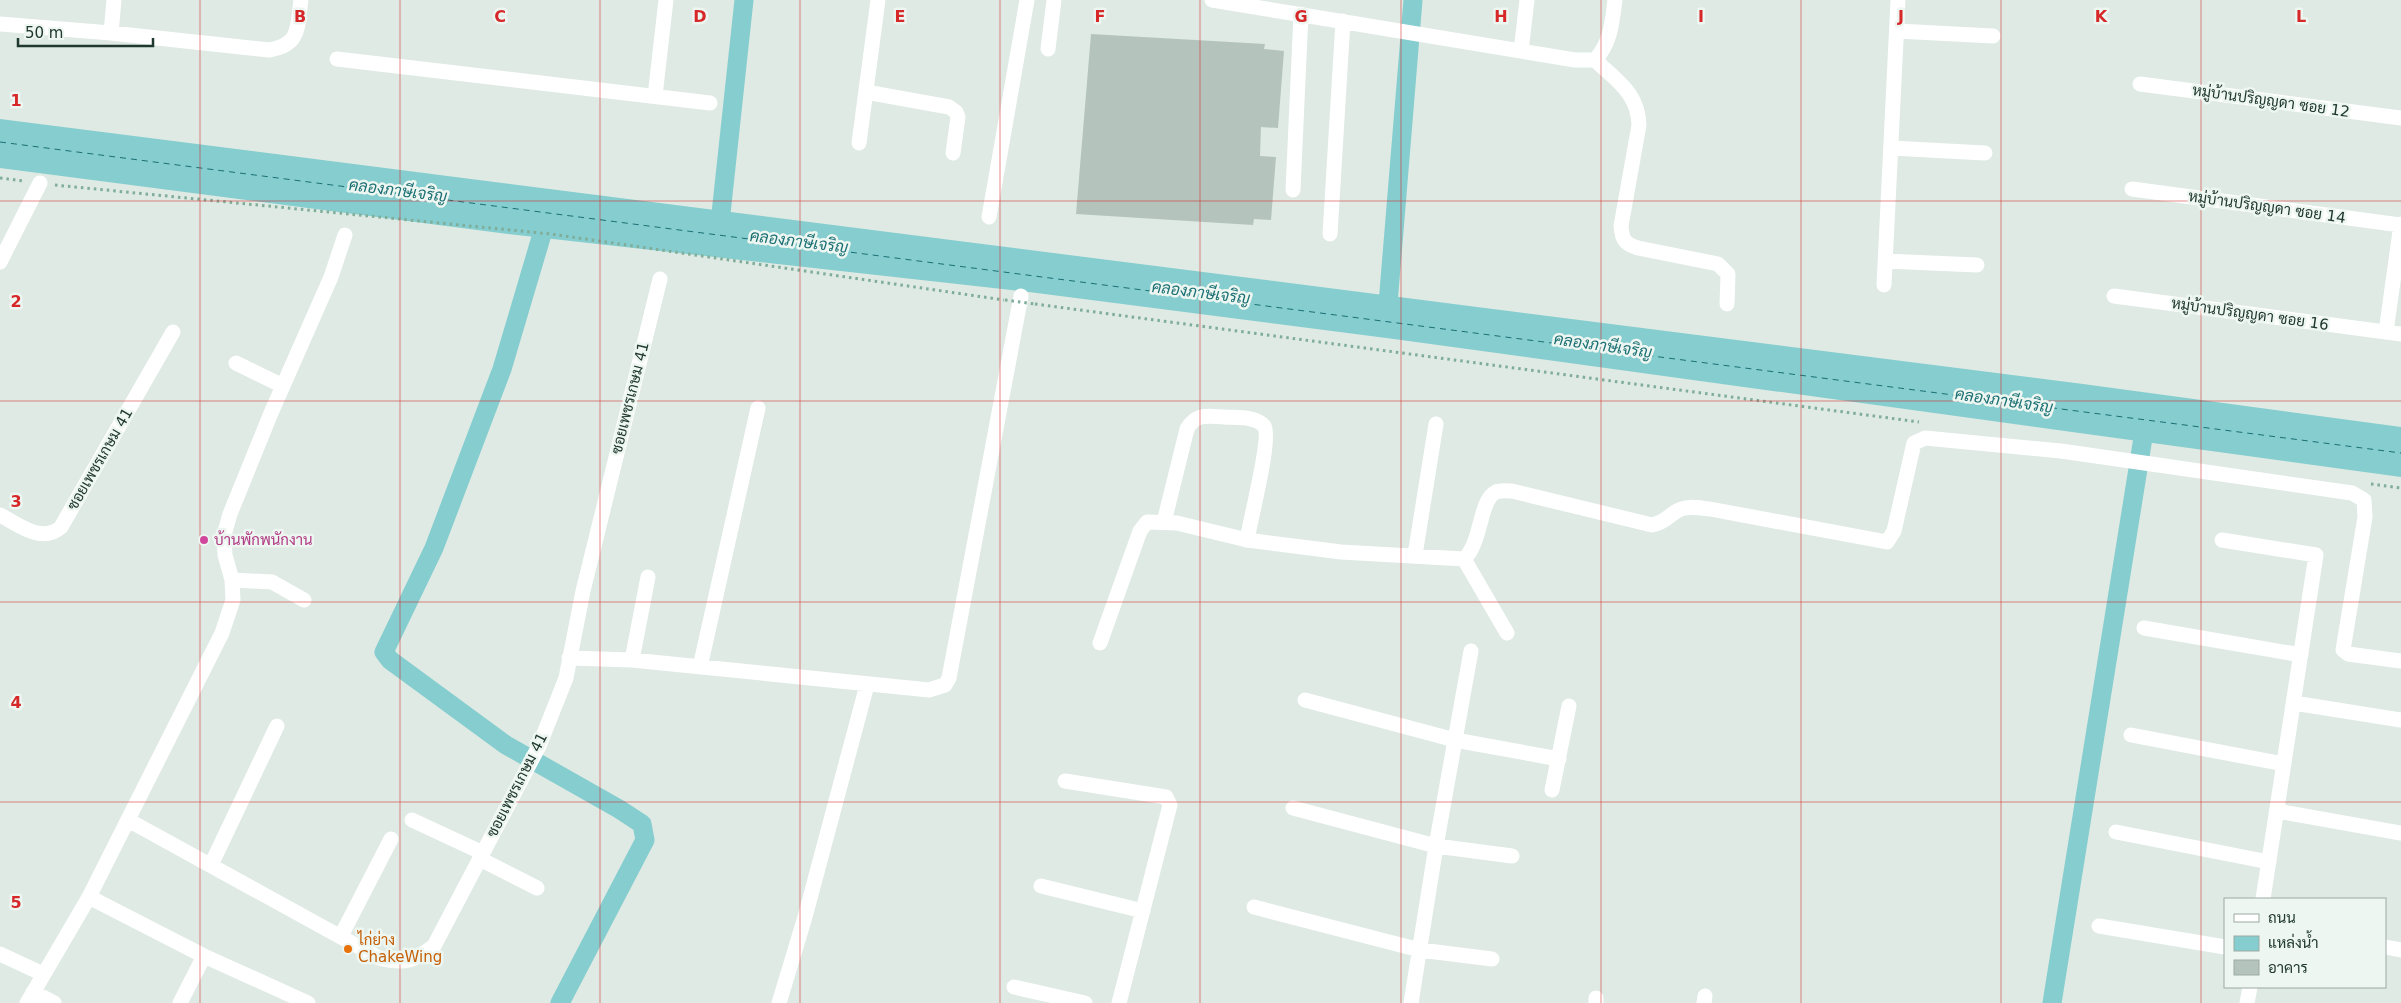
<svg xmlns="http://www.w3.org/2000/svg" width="2401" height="1003" font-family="'DejaVu Sans',Sarabun,sans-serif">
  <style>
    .water { fill: #85cdcf }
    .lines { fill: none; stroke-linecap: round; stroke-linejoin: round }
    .canal { stroke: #85cdcf; stroke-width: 19 }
    .ferry { stroke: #1b7074; stroke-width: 1; stroke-dasharray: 6 5; stroke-linecap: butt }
    .building { fill: #b4c4bc }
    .path { stroke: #7fad99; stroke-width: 3; stroke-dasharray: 2.5 4; stroke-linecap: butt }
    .minor { stroke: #fff; stroke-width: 15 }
    .path-bridge { stroke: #7fad99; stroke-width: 3; stroke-dasharray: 2.5 4; stroke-linecap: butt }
    .grid { fill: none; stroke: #d62828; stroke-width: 1; stroke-opacity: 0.55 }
    .hotel-dot { fill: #d1479c; stroke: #eef6f1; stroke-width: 2 }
    .food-dot { fill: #e8710a; stroke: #eef6f1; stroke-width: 2 }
    .labels { text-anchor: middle; stroke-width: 5; stroke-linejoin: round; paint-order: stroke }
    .street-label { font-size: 15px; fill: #20392f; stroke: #eef6f1 }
    .hotel-label { font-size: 15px; fill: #b23c85; stroke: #eef6f1; text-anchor: start }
    .food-label { font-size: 15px; fill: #c56008; stroke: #eef6f1; text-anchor: start }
    .water-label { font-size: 16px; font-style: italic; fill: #1b7074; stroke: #eef6f1 }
    .grid-label { font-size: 16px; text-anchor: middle; font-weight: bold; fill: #d62828; stroke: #eef6f1; stroke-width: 5; stroke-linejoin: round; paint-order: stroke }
  </style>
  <rect width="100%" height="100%" fill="#deeae3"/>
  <path class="water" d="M0,119L2083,384L2401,427V477L1394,339L1029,292L508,234L0,168Z"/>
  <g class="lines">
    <path class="canal" d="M548,214L502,369L434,548L384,652L390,660L506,745L619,809L642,824L645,840L560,1003
      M719,232L744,0
      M1387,316L1413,0
      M2052,1003L2146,419"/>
    <path class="ferry" d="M0,142L2401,453"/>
  </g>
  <path class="building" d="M1091,34L1265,44L1264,49L1284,51L1278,128L1261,127L1260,156L1276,157L1271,220L1254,219L1253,225L1076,214Z"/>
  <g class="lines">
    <path class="path" d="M0,178L24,181
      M55,185L551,234L1004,300
      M1035,304L1919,422
      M2371,484L2401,488"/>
    <path class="minor" d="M1212,0L1575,60H1595C1611,42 1612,23 1615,0
      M0,24L111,33L114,0
      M1897,31L1993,36
      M111,33L269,50C301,45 297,27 301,0
      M1048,49L1054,0
      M1521,51L1527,0
      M337,59L710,103
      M1595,60C1617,81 1638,93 1639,125L1621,226C1622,240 1625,244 1638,248L1718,264L1728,274L1727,304
      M2140,84L2401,118
      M866,92L949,107L956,112L958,117L953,153
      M655,96L666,0
      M859,143L878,0
      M1891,148L1985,153
      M2132,189L2401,225
      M1293,190L1301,14
      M989,217L1027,0
      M1330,234L1343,21
      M1885,261L1977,265
      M0,262L40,183
      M1884,285L1898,0
      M2114,296L2401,334
      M2386,332L2401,224
      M236,363L283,386
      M0,515C19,525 42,544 61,527L173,332
      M1164,522L1187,429C1196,413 1207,416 1224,417C1236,418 1256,416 1264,426C1272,436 1250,521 1247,540
      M2222,540L2316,555L2263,899
      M1415,555L1436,424
      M1464,559L1507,633
      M232,580L272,582L304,600
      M2144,628L2301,655
      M1100,643L1140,531L1147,522L1177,523L1247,540L1341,552L1464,559C1482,543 1479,500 1496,492C1500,490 1508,491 1512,491L1652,525C1667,521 1665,518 1677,511C1686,505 1699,508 1710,509L1887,542L1894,531L1914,443L1925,438L2061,451L2352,493L2364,500L2365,517L2343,650L2348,654L2401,661
      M569,658L632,660L929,690L945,685L949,678L1021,296
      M632,660L648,577
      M700,667L758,408
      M1305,700L1455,740L1559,759
      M2294,703L2401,720
      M2131,735L2284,764
      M1065,781L1166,797L1170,805L1119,1003
      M1552,790L1569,706
      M1293,808L1436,846L1512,856
      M2277,811L2401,833
      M128,820L379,958C404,964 413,962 434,946L539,746L566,678L583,591L660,279
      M412,820L483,853
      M2116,832L2269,862
      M480,859L537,888
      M211,865L277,726
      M1041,886L1143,911
      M89,897L204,956L308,1003
      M1254,907L1420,950L1492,959
      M2099,926L2225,947
      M341,936L391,839
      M2385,947L2401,950
      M0,954L43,974
      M1014,987L1085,1003
      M33,992L54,1003
      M27,1003L89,897L222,633L233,600L232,580L225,555L224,535L230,514L271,413L331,277L345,235
      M180,1003L204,956
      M779,1003L805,917L867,685
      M1411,1003L1436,846L1471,651
      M1596,1003V998
      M1704,1003L1705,996
      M2247,1003L2250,987"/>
    <path class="path-bridge" d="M1005,300L1035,304"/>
  </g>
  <path class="grid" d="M200,0V1003M400,0V1003M600,0V1003M800,0V1003M1000,0V1003M1200,0V1003M1401,0V1003M1601,0V1003M1801,0V1003M2001,0V1003M2201,0V1003M0,201H2401M0,401H2401M0,602H2401M0,802H2401"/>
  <circle class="hotel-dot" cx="204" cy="540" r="5"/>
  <circle class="food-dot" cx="348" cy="949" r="5"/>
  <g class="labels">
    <g class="street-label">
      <text transform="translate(2271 101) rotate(8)" y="5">หมู่บ้านปริญญดา ซอย 12</text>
      <text transform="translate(2267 207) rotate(8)" y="5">หมู่บ้านปริญญดา ซอย 14</text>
      <text transform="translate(2250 314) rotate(8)" y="5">หมู่บ้านปริญญดา ซอย 16</text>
      <text transform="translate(630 398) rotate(-76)" y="5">ซอยเพชรเกษม 41</text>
      <text transform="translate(100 459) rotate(-60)" y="5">ซอยเพชรเกษม 41</text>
      <text transform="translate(517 785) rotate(-63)" y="5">ซอยเพชรเกษม 41</text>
    </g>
    <g class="hotel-label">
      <text x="214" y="545">บ้านพักพนักงาน</text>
    </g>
    <g class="food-label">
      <text x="358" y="945">ไก่ย่าง<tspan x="358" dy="17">ChakeWing</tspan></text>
    </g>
    <g class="water-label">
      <text transform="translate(398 190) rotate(7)" y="6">คลองภาษีเจริญ</text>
      <text transform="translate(799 241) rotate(7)" y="6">คลองภาษีเจริญ</text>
      <text transform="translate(1201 292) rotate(7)" y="6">คลองภาษีเจริญ</text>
      <text transform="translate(1603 345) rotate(8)" y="6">คลองภาษีเจริญ</text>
      <text transform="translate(2004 400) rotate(8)" y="6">คลองภาษีเจริญ</text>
    </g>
  </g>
  <g class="grid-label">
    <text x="300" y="22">B</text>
    <text x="500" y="22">C</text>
    <text x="700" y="22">D</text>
    <text x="900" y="22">E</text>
    <text x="1100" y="22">F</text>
    <text x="1301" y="22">G</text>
    <text x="1501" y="22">H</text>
    <text x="1701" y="22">I</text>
    <text x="1901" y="22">J</text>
    <text x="2101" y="22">K</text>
    <text x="2301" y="22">L</text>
    <text x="16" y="106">1</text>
    <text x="16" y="307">2</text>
    <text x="16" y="507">3</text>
    <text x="16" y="708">4</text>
    <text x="16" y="908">5</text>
  </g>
  <rect x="2224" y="898" width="162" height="90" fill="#eef6f1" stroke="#9caaa3"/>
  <rect x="2234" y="914" width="25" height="8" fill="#ffffff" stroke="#9caaa3"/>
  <text x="2268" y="923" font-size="15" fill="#20392f">ถนน</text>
  <rect x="2234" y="936" width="25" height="15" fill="#85cdcf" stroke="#9caaa3"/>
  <text x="2268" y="948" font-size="15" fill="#20392f">แหล่งน้ำ</text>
  <rect x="2234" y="960" width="25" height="15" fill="#b4c4bc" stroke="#9caaa3"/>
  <text x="2268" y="973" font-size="15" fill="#20392f">อาคาร</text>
  <path d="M18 38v8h135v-8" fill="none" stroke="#20392f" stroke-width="2.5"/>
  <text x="25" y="38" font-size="15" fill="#20392f" stroke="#eef6f1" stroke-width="4" paint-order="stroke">50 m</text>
</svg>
